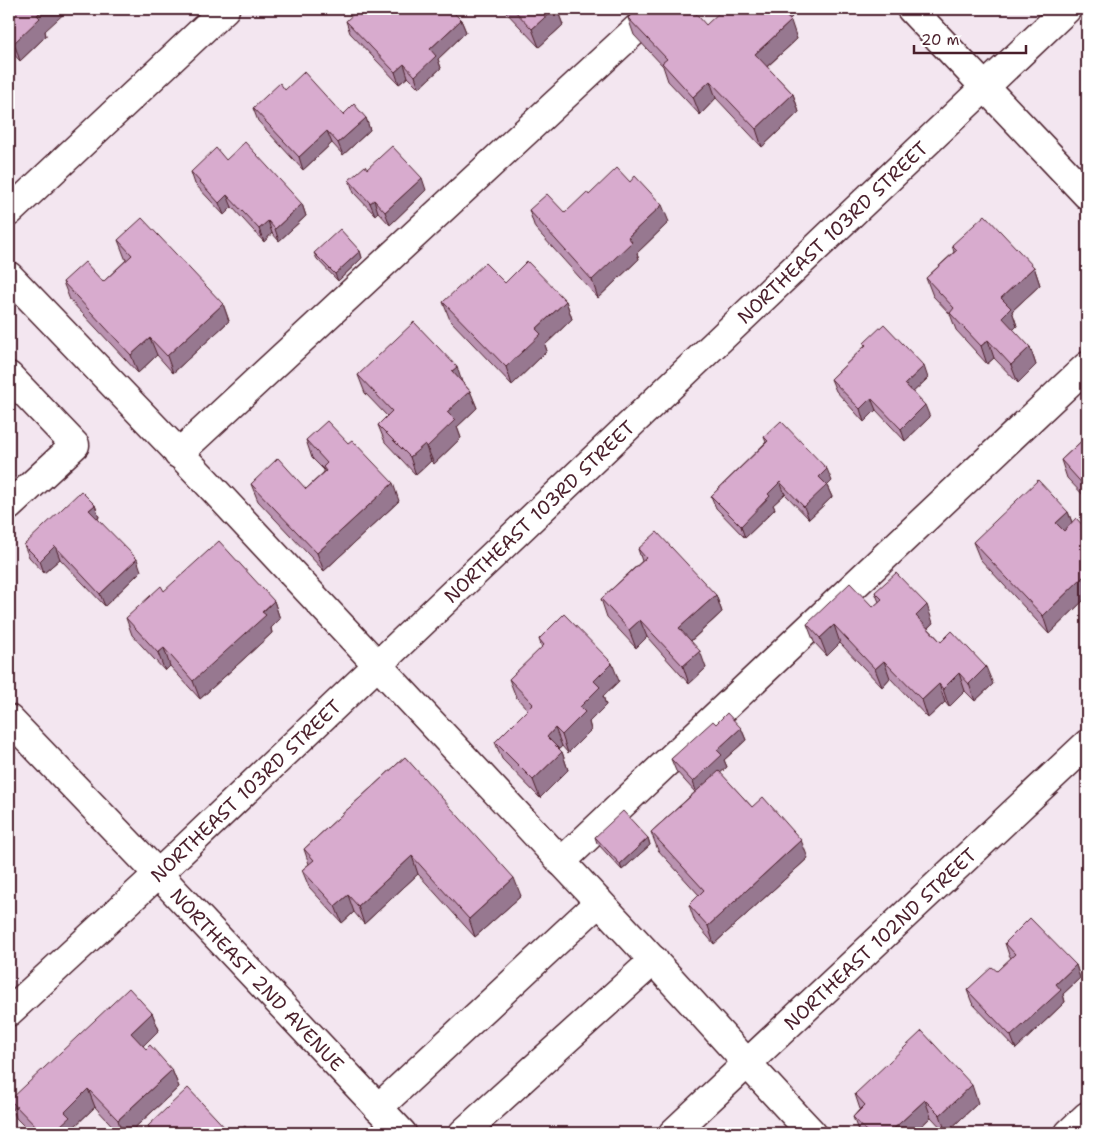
<svg xmlns="http://www.w3.org/2000/svg" width="1096" height="1142" font-family="'Shantell Sans',sans-serif">
  <style>
    .lines { fill: none; stroke-linecap: round; stroke-linejoin: round }
    .minor-casing { stroke: #4a1f2b; stroke-width: 31 }
    .major-casing { stroke: #4a1f2b; stroke-width: 31 }
    .minor { stroke: #fff; stroke-width: 28 }
    .major { stroke: #fff; stroke-width: 28 }
    .wall { fill: #ba93b1; stroke: #4a1f2b }
    .shaded-wall { fill: #977890; stroke: #4a1f2b }
    .building { fill: #d8abce; stroke: #4a1f2b }
    .labels { text-anchor: middle; stroke-width: 5; stroke-linejoin: round; paint-order: stroke }
    .street-label { font-size: 19px; fill: #4a1f2b; stroke: #fff }
  </style>
  <rect width="100%" height="100%" fill="#f3e6f0"/>
  <filter id="ink" filterUnits="userSpaceOnUse"><feTurbulence type="fractalNoise" baseFrequency=".02" numOctaves="2"/><feDisplacementMap in="SourceGraphic" scale="10" xChannelSelector="R" yChannelSelector="G"/><feConvolveMatrix kernelMatrix="1 2 1 2 8 2 1 2 1" color-interpolation-filters="sRGB"/></filter>
  <g filter="url(#ink)">
    <g class="lines">
      <g class="minor-casing">
        <g id="minor">
          <path d="M911,9L1087,195"/>
          <path d="M9,212L225,9"/>
          <path d="M9,276L202,477L599,902"/>
          <path d="M9,376L75,445L9,506"/>
          <path d="M178,454L658,9"/>
          <path d="M561,862L1087,366"/>
          <path d="M378,1108L599,902C671,978 740,1057 812,1133"/>
          <path d="M463,1133L654,960"/>
          <path id="s1" d="M673,1133L1087,744"/>
          <path d="M1069,1133L1087,1116"/>
        </g>
      </g>
      <g class="major-casing">
        <g id="major">
          <path id="s2" d="M9,719L158,874L402,1133"/>
          <path id="s3" d="M9,1012L158,874L1067,9"/>
        </g>
      </g>
      <use href="#minor" class="minor"/>
      <use href="#major" class="major"/>
    </g>
    <path class="wall" d="M9,9L45,31L46,36L20,61L9,49Z
      M503,9H557L563,25L539,47Z
      M680,13L706,25L792,17L789,20L797,39L767,67L793,94L799,112L762,147L716,98L700,115L668,81L663,66L634,35L628,18Z
      M380,17L461,20L466,32L438,59L441,68L419,88L408,77L399,84L350,33L346,21Z
      M285,90L343,115L366,118L370,130L343,155L332,143L303,170L258,121L253,108Z
      M226,160L302,204L306,216L279,241L272,233L264,242L232,207L224,215L195,184L191,172Z
      M367,169L426,190L390,225L378,212L375,215L354,193L349,180Z
      M529,210L565,213L669,222L637,253L639,259L598,298L535,228Z
      M118,240L223,304L229,321L173,373L157,355L138,373L70,300L63,282H103L126,260L125,258Z
      M952,245L1034,267L1040,285L1012,311L1017,326L1013,330L1030,347L1036,365L1018,383L994,358L987,364L956,330L950,314L933,296L926,278L954,252Z
      M360,251L362,258L338,281L317,259L314,253Z
      M505,283L566,301L572,319L545,345L547,351L512,385L450,320L443,302Z
      M864,343L928,378L913,392L930,417L905,441L876,410L864,422L836,391L831,379L865,346Z
      M358,375L462,382L470,391L477,408L457,427L461,438L434,464L431,461L416,475L385,442L378,425L387,416L365,393Z
      M1087,436V499L1067,478L1061,460Z
      M764,437L832,481L827,486L832,497L809,519L785,494L773,505L775,509L745,538L716,508L711,496L766,442Z
      M306,440L399,501L324,571L258,501L251,484L306,489L324,472V470L312,458Z
      M95,505L99,517L98,519L141,571L105,606L60,559L44,573L29,557L24,545Z
      M1068,512L1072,522L1087,530V597L1049,634L980,559L973,542Z
      M638,549L716,595L722,612L691,641L706,668L689,684L647,637L636,648L607,617L601,599L642,561Z
      M164,591L274,601L280,619L271,628L272,633L200,699L170,666L165,671L132,635L126,618Z
      M875,592L933,623L928,628L941,642L993,684L975,701L965,691L949,707L945,702L928,718L890,678L882,687L840,643L827,656L814,642L807,624L873,607L879,602Z
      M539,639L619,681L603,696L606,705L589,722L591,730L568,753L562,746L559,749L562,752L568,770L540,798L502,759L495,742L528,710L516,697L509,679L542,648Z
      M716,724L741,728L746,740L724,760L727,767L720,773L752,807L808,858L714,944L695,922L689,905L699,895L658,850L651,832L695,792L676,771L671,759Z
      M405,757L521,896L475,937L418,874L364,924L354,912L342,923L309,887L302,870L309,864L304,849Z
      M595,837L648,838L650,845L622,870L597,843Z
      M1087,866V885L1086,884L1081,871Z
      M1005,943L1076,965L1080,978L1063,994L1065,1002L1016,1049L972,1003L967,990L997,971L1011,958L1009,955Z
      M152,1013L159,1030L143,1046L146,1049L172,1070L179,1087L129,1133H119L95,1107L74,1127L76,1133H31L16,1118L10,1100Z
      M855,1094L978,1103L946,1133L931,1117L914,1133H859L853,1117L860,1109Z
      M148,1126L230,1133H151Z"/>
    <path class="shaded-wall" d="M44,9H69L45,31L46,36L20,61L14,43L37,15Z
      M554,9H557L563,25L539,47L532,29Z
      M778,9H789L792,17L784,25Z
      M461,20L466,32L438,59L441,68L419,88L415,76L430,49Z
      M791,21L797,39L761,72L755,54Z
      M404,64L408,77L399,84L395,72Z
      M710,81L716,98L700,115L693,97Z
      M793,94L799,112L762,147L756,129Z
      M366,118L370,130L343,155L338,143Z
      M327,131L332,143L303,170L299,157Z
      M422,178L426,190L390,225L385,212Z
      M227,195L232,207L224,215L219,203Z
      M374,200L378,212L375,215L370,203Z
      M302,204L306,216L279,241L275,229Z
      M662,205L669,222L637,253L639,259L598,298L592,280L628,237Z
      M268,221L272,233L264,242L259,229Z
      M360,251L362,258L338,281L335,274Z
      M1034,267L1040,285L1012,311L1017,326L1008,335L1002,317L1001,298Z
      M566,301L572,319L545,345L547,351L512,385L506,367L536,329Z
      M223,304L229,321L173,373L167,356Z
      M150,338L157,355L138,373L131,355Z
      M988,340L994,358L987,364L981,346Z
      M1030,347L1036,365L1018,383L1011,365Z
      M924,366L928,378L909,396L905,384Z
      M457,367L463,385L452,371Z
      M470,391L477,408L457,427L461,438L434,464L427,447L447,412Z
      M871,398L876,410L864,422L860,409Z
      M925,405L930,417L905,441L901,429Z
      M425,444L431,461L416,475L410,457Z
      M827,469L832,481L827,486L832,497L809,519L804,507L819,477Z
      M780,482L785,494L773,505L775,509L745,538L741,526L768,494Z
      M393,483L399,501L324,571L317,553Z
      M95,505L99,517L94,522L89,510Z
      M1068,512L1075,530L1063,541L1056,523Z
      M55,546L60,559L44,573L40,561Z
      M137,559L141,571L105,606L100,594Z
      M1087,573V597L1049,634L1043,616Z
      M716,595L722,612L685,646L679,628Z
      M274,601L280,619L271,628L272,633L200,699L193,681Z
      M927,605L933,623L922,633L916,616Z
      M640,620L647,637L636,648L629,630Z
      M834,625L840,643L827,656L820,638Z
      M164,648L170,666L165,671L158,653Z
      M700,651L706,668L689,684L683,666Z
      M884,661L890,678L882,687L875,669Z
      M612,663L619,681L603,696L606,705L589,722L591,730L568,753L562,735L580,707L594,681Z
      M986,667L993,684L975,701L969,684Z
      M959,673L965,691L949,707L943,689Z
      M939,684L945,702L928,718L922,700Z
      M555,728L562,746L554,755L547,737Z
      M741,728L746,740L724,760L727,767L697,794L693,782L717,750Z
      M562,752L568,770L540,798L533,780Z
      M648,838L650,845L622,870L620,864Z
      M801,840L808,858L714,944L708,926Z
      M412,856L418,874L364,924L358,906Z
      M514,878L521,896L475,937L469,919Z
      M348,895L354,912L342,923L335,906Z
      M1076,965L1080,978L1063,994L1065,1002L1016,1049L1011,1036L1056,984Z
      M152,1013L159,1030L138,1051L131,1033Z
      M172,1070L179,1087L129,1133H122L118,1120Z
      M972,1085L978,1103L946,1133L940,1115Z
      M88,1089L95,1107L74,1127L76,1133H52L65,1112Z
      M925,1100L931,1117L914,1133H889Z"/>
    <path class="building" d="M9,9H44L37,15L40,18L14,43L9,38Z
      M359,9H372L380,17L389,9H450L461,20L430,49L436,56L415,76L404,64L395,72L346,21Z
      M513,9H554L532,29Z
      M637,9H676L680,13L685,9H692L706,25L723,9H778L791,21L755,54L793,94L756,129L710,81L693,97L662,63L667,59L628,18Z
      M304,72L343,115L354,104L366,118L338,143L327,131L299,157L253,108L280,83L285,90Z
      M245,142L302,204L275,229L268,221L259,229L227,195L219,203L191,172L216,148L226,160Z
      M392,146L422,178L385,212L374,200L370,203L349,180L365,166L367,169Z
      M617,168L630,182L635,176L662,205L628,237L632,242L592,280L529,210L547,194L565,213L587,192L589,195Z
      M985,215L1034,267L1001,298L1011,308L1002,317L1030,347L1011,365L988,340L981,346L950,313L954,308L926,278L957,250L952,245Z
      M142,218L223,304L167,356L150,338L131,355L63,282L85,262L103,282L132,255L118,240Z
      M340,229L360,251L335,274L314,253Z
      M527,261L566,301L536,329L541,334L506,367L443,302L485,263L505,283Z
      M414,322L457,367L452,371L470,391L447,412L455,420L427,447L425,444L410,457L378,425L392,411L358,375Z
      M884,324L924,366L905,384L925,405L901,429L871,398L860,409L831,379L866,345L864,343Z
      M327,421L348,443L352,440L393,483L317,553L251,484L278,458L306,489L326,471L323,467L327,463L306,440Z
      M781,421L827,469L819,477L827,485L804,507L780,482L768,494L770,496L741,526L711,496L768,441L764,437Z
      M1087,436V489L1061,460Z
      M1038,480L1068,512L1056,523L1064,531L1076,518L1087,530V573L1043,616L973,542Z
      M81,491L95,505L89,510L137,559L100,594L55,546L40,561L24,545Z
      M657,532L716,595L679,628L700,651L683,666L640,620L629,630L601,599L646,558L638,549Z
      M219,541L274,601L262,612L266,615L193,681L164,648L158,653L126,618L161,586L164,591Z
      M896,573L927,605L916,616L941,642L952,631L986,667L969,684L959,673L943,689L939,684L922,700L884,661L875,669L834,625L820,638L807,624L850,583L873,607L882,599L875,592Z
      M564,614L612,663L594,681L600,687L580,707L585,712L562,735L555,728L547,737L562,752L533,780L495,742L533,704L509,679L544,645L539,639Z
      M727,713L741,728L717,750L722,755L693,782L671,759L713,721L716,724Z
      M405,757L514,878L469,919L412,856L358,906L348,895L335,906L302,870L314,860L304,849Z
      M719,771L752,807L763,797L801,840L708,926L689,905L704,890L651,832Z
      M623,811L648,838L620,864L595,837Z
      M1087,866V877L1081,871Z
      M1030,918L1076,965L1056,984L1061,990L1011,1036L967,990L992,967L997,971L1015,954L1005,943Z
      M129,988L152,1013L131,1033L146,1049L150,1045L172,1070L118,1120L88,1089L65,1112L70,1117L52,1133H42L10,1100Z
      M922,1031L972,1085L940,1115L925,1100L889,1133H868L853,1117L865,1105L855,1094Z
      M188,1088L230,1133H154L148,1126Z
      M245,1126L252,1133H236Z"/>
  </g>
  <g class="labels">
    <g class="street-label">
      <text dy="7" stroke="none"><textPath href="#s3" startOffset="1134">NORTHEAST 103RD STREET</textPath></text>
      <text dy="7" stroke="none"><textPath href="#s3" startOffset="729">NORTHEAST 103RD STREET</textPath></text>
      <text dy="7" stroke="none"><textPath href="#s3" startOffset="324">NORTHEAST 103RD STREET</textPath></text>
      <text dy="7" stroke="none"><textPath href="#s1" startOffset="284">NORTHEAST 102ND STREET</textPath></text>
      <text dy="7" stroke="none"><textPath href="#s2" startOffset="360">NORTHEAST 2ND AVENUE</textPath></text>
    </g>
  </g>
  <rect width="1096" height="1142" fill="none" stroke="#fff" stroke-width="30"/>
  <rect x="15" y="15" width="1066" height="1112" fill="none" stroke="#4a1f2b" stroke-width="2" filter="url(#ink)"/>
  <path d="M914 45v8h112v-8" fill="none" stroke="#4a1f2b" stroke-width="2.5"/>
  <text x="921" y="45" font-size="15" fill="#4a1f2b" stroke="#ffffff" stroke-width="4" paint-order="stroke">20 m</text>
</svg>
